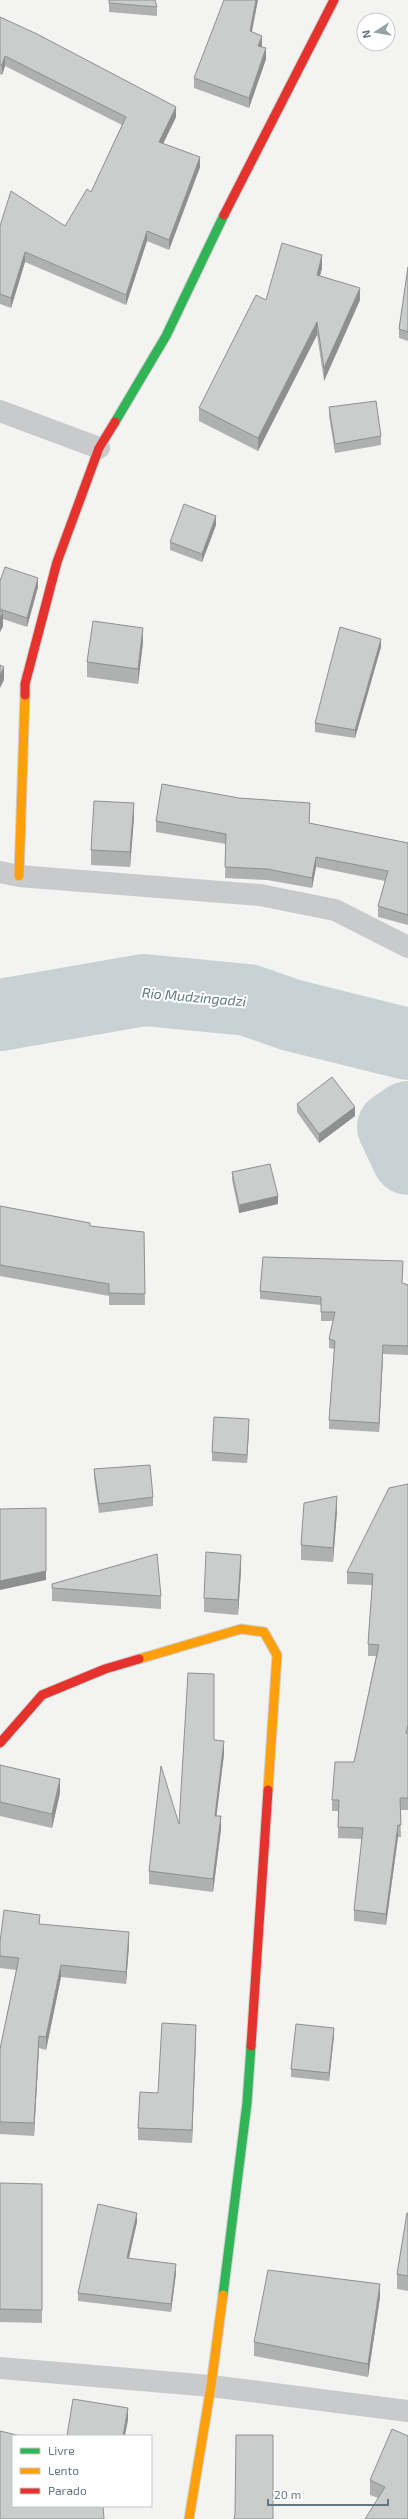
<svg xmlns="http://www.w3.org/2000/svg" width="408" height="2519" font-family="'Exo 2',sans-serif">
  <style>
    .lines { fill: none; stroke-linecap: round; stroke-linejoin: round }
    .river { stroke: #c8d2d4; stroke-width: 72 }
    .fast-casing { stroke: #ced0d0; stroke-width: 11 }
    .slow-casing { stroke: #ced0d0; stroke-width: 11 }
    .jam-casing { stroke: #ced0d0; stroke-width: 11 }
    .street { stroke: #c8cacb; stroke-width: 22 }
    .fast { stroke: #30b455; stroke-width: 9 }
    .slow { stroke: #ff9f0a; stroke-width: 9 }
    .jam { stroke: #e5322d; stroke-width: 9 }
    .wall { fill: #afb0b0 }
    .shaded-wall { fill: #8e9090 }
    .building { fill: #cbcdcd; stroke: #8e9090 }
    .labels { text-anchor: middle; stroke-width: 4; stroke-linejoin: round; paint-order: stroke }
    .water-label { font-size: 14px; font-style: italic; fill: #5f7a7f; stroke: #fff }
  </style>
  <rect width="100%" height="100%" fill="#f3f3f1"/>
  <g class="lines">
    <path class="river" d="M0,1015L144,990L248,1000L291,1015L408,1044
      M408,1117L393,1127L408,1159"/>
    <g class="fast-casing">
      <path id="fast" d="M115,422L166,336L224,215
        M223,2295L247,2103L251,2046"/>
    </g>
    <g class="slow-casing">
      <path id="slow" d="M19,876L25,695
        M139,1659L241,1629L264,1632L277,1655L268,1790
        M189,2519L211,2386L223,2295"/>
    </g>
    <g class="jam-casing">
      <path id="jam" d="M224,215L334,0
        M25,695V684L57,562L99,448L115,422
        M0,1743L42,1695L105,1669L139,1659
        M251,2046L268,1790"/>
    </g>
    <path class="street" d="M0,411L99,448
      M0,872L19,876L260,895L335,910L408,947
      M0,2368L211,2386L408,2411"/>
    <use href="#fast" class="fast"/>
    <use href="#slow" class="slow"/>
    <use href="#jam" class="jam"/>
  </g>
  <path class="wall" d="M109,3L157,7V16L109,12Z
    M0,17L176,117L163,144L200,167L169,250L147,241L126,305L25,262L11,308L0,304V226H65L91,192L122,125L5,66L2,75L0,74Z
    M252,32L262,47L266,59L249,108L194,88V78Z
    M408,267V341L399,338V329Z
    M322,268L320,276L360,300L324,381L317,335L258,451L199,421V408L266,300Z
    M329,407L381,436V445L335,453L329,416Z
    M216,525L202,562L170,550V542Z
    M0,581L38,587L27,627L3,619V626L0,632Z
    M143,642L138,684L87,677V662Z
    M381,647L355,738L315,732V723Z
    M310,813L309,823L408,843V925L378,917V906L385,881L316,867L312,888L267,880L225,878L226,844L156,832V821Z
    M134,818L130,867L91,865V850Z
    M297,1104L355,1116L319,1143L297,1112Z
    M232,1172L278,1204L239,1213L232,1180Z
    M0,1206L90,1226L144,1232L145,1305H109V1296L0,1276Z
    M403,1283L408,1285V1355L383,1354L379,1432L329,1429V1420L334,1349L329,1348V1339L333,1321H321V1305L260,1299V1291Z
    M249,1428L247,1463L212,1461V1452Z
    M94,1469L153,1497V1506L99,1513L94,1478Z
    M408,1484V1810H400L401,1837H398L386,1925L354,1921V1910L362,1839L338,1838V1811H332V1800L354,1762L376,1656H368V1644L372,1585L347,1584V1572Z
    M337,1511L333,1562L301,1560V1545Z
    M241,1570L238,1615L204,1612V1598Z
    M52,1584L161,1596V1609L52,1601Z
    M214,1740L224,1754L216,1816L221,1829L213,1892L149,1884V1871L179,1824Z
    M0,1765L60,1793L52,1828L0,1816Z
    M40,1924L129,1945L126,1984L61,1977L46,2050L39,2048L34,2136L0,2134V2049L16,1970L0,1968V1942Z
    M334,2036L329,2081L291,2077V2069Z
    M196,2037L192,2143L138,2140V2128L158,2093Z
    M42,2184V2323L0,2322V2253Z
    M408,2213V2291L397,2289V2274Z
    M137,2222L128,2258L176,2273L171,2312L78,2301V2293Z
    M380,2297L368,2377L254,2356V2342Z
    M408,2436V2519L378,2498L370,2495V2480Z"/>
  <path class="shaded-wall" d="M256,0H258L250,42V31Z
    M262,36V47L258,46Z
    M266,48V59L249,108V98Z
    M5,56V66L2,75V65Z
    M176,107V117L159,152V142Z
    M200,157V167L169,250V240Z
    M147,231V241L126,305V295Z
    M25,252V262L11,308V298Z
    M322,255V268L317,287V275Z
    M360,288V300L324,381V368Z
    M317,322V335L258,451V438Z
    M216,516V525L202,562V554Z
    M38,578V587L27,627V618Z
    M3,612V626L0,632V618Z
    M143,628V642L138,684V669Z
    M381,639V647L355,738V730Z
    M4,667V680L0,688V675Z
    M134,803V818L130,867V852Z
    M316,857V867L312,888V878Z
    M355,1107V1116L319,1143V1134Z
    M278,1196V1204L239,1213V1205Z
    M383,1345V1354L379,1432V1423Z
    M249,1419V1428L247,1463V1455Z
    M337,1496V1511L333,1562V1548Z
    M46,1508V1580L0,1590V1581Z
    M241,1555V1570L238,1615V1600Z
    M224,1741V1754L215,1829V1816Z
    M60,1779V1793L52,1828V1814Z
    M221,1816V1829L213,1892V1879Z
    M398,1825V1837L386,1925V1914Z
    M129,1932V1945L126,1984V1972Z
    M61,1965V1977L46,2050V2037Z
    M196,2025V2037L192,2143V2130Z
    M334,2028V2036L329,2081V2073Z
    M39,2036V2048L34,2136V2123Z
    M137,2213V2222L127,2267V2258Z
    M176,2264V2273L171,2312V2304Z
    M380,2284V2297L368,2377V2364Z
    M128,2408V2420L125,2436H123Z"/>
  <path class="building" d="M109,0H155L157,7L109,3Z
    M224,0H256L250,31L262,36L258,46L266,48L249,98L194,78Z
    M0,17L37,34L176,107L159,142L200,157L169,240L147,231L126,295L25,252L11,298L0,294V226L11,191L65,226L87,189L91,192L126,117L5,56L2,65L0,64Z
    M282,243L322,255L317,275L360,288L324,368L317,322L258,438L199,408L256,295L266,300Z
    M408,267V332L399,329Z
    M376,401L381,436L335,444L329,407Z
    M184,504L216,516L202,554L170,542Z
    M5,567L38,578L27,618L0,609V581Z
    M0,611L3,612L0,618Z
    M93,621L143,628L138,669L87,662Z
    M340,627L381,639L355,730L315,723Z
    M0,665L4,667L0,675Z
    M162,784L239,798L310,803L309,823L408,843V915L378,906L388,871L316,857L312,878L267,869L225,867L226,834L156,821Z
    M94,801L134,803L130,852L91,850Z
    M332,1077L355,1107L319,1134L297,1104Z
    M270,1164L278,1196L239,1205L232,1172Z
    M0,1206L90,1223V1226L144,1232L145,1294L109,1293V1284L0,1265Z
    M263,1257L403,1261L402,1283L408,1285V1346L383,1345L379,1423L329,1420L335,1341L329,1339L335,1312H321V1297L260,1291Z
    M214,1417L249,1419L247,1455L212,1452Z
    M150,1465L153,1497L99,1504L94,1469Z
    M408,1484V1725L406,1733H408V1798H400L401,1825H398L386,1914L354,1910L363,1828L338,1827L339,1800H332L335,1762H354L379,1645L368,1644L373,1574L347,1572L389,1488Z
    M337,1496L333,1548L301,1545L304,1503Z
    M46,1508V1571L0,1581V1509Z
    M206,1552L241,1555L238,1600L204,1598Z
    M157,1554L161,1596L52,1588V1584Z
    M188,1673L214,1674V1740L224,1741L215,1816H221L213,1879L149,1871L161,1766L179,1824Z
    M0,1765L60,1779L52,1814L0,1802Z
    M4,1910L40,1915L39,1924L129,1932L126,1972L61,1965L46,2037L39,2036L34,2123L0,2122V2049L19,1958L0,1956V1942Z
    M162,2023L196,2025L192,2130L138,2128L140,2092L158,2093Z
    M296,2024L334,2028L329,2073L291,2069Z
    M0,2183L42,2184V2310L0,2309Z
    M98,2204L137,2213L127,2258L176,2264L171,2304L78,2293Z
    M407,2213H408V2276L397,2274Z
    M268,2270L380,2284L368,2364L254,2342Z
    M73,2399L128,2408L123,2436H67Z
    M392,2429L408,2436V2519H365L385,2487L370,2480Z
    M0,2431L21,2436H13V2506H103L104,2519H0Z
    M236,2435H273V2519H234L235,2514Z"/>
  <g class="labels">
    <g class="water-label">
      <text transform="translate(194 997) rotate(5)" y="5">Rio Mudzingadzi</text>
    </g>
  </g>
  <rect x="12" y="2435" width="140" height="72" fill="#ffffff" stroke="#c1c9cd"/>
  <rect x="20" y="2448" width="20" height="6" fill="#30b455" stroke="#c1c9cd"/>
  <text x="48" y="2455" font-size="12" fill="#637781">Livre</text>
  <rect x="20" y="2468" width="20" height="6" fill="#ff9f0a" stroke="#c1c9cd"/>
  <text x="48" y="2475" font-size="12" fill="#637781">Lento</text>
  <rect x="20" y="2488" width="20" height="6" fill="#e5322d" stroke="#c1c9cd"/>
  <text x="48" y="2495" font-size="12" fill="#637781">Parado</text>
  <g transform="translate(376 32) rotate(258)"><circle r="19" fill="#ffffff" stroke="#c1c9cd"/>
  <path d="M0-3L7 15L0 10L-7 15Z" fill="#95a2a8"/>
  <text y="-6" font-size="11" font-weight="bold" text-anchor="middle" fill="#637781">N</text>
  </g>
  <path d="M268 2499v6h120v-6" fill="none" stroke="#637781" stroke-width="2"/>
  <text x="274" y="2499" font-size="12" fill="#637781" stroke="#ffffff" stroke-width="3" paint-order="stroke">20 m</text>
</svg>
